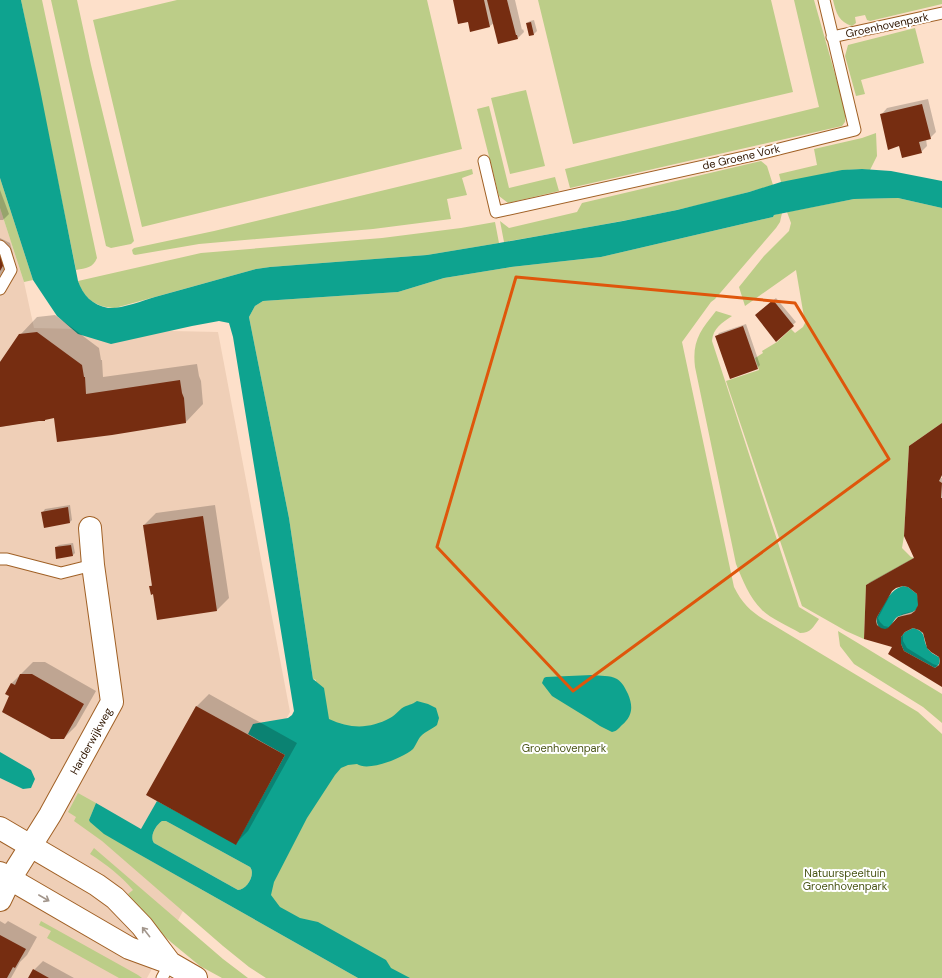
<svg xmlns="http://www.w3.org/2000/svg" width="942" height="978" font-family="'DM Sans',sans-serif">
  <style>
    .built { fill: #efcfb7 }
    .green { fill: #bccd88 }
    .water { fill: #0ea38f; fill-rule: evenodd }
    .shadow { fill: #0003; fill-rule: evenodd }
    .building { fill: #762d11; fill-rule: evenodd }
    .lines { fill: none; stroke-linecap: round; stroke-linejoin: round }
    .lane-casing { stroke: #a06025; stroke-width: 13 }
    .street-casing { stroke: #a06025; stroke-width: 24 }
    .secondary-casing { stroke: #a06025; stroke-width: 24 }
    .lane { stroke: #fff; stroke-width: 11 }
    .street { stroke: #fff; stroke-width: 22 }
    .secondary { stroke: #fff; stroke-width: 22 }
    .oneway { stroke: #a2968c }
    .marked { fill: none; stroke: #df560b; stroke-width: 3; stroke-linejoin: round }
    .labels { text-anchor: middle; stroke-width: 4; stroke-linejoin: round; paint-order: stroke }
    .street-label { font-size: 11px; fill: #301600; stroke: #fff }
    .park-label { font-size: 11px; fill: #4a5617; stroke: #fff }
  </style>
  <rect width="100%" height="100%" fill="#fde0ca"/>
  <path class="built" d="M0,208L24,282L34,328L218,332L290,712L147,978H0Z"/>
  <path class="green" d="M21,0H42L97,258C93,268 86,268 76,270Z
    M51,0H77L91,65L134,241L131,244L111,248L106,246Z
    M177,0H427L462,149L142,227L93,20Z
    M538,0H771L793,92L573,144Z
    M794,0H814L846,113L845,122L842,126L570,188L565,169L819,107Z
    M833,0H942V4L870,21L867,20L865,15L855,17L856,23L852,26C839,22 836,13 833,0Z
    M915,28L924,63L861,80L865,94L856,96L845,56L848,45Z
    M526,90L545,166L510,174L491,98Z
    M489,106L509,188L555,177L559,191L508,203L499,196L477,109Z
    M876,133L877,156L870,170C840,166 811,180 781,182L779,174L817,165L814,149L862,138Z
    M761,161L767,166L773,185C685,212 594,226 504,242L500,221L509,228L577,212L582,203Z
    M472,169L473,174L462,178L467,195L447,199L451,219L373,229L199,244L135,255L133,254L132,250L134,248L214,231Z
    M0,178L33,280L24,282L0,208Z
    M898,198L942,208V423L909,446L904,536L902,548L911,557L914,558L866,585L864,639L846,631L802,606L726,381L759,370L755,358L763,353L762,351L777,342L791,329L795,333L803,327L805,323L796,270L745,306L739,287L764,256L789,231L791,223L787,212L854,199Z
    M782,213L780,222L776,228L715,299L711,302L682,342L734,587C742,603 750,611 765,620L918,712L942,734V978H405L260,900L316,680L313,679L289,518L249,317L255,306L263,301L398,292L444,278L511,267L601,257L773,217L774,215Z
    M495,222L499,243L427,255L270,267L256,269L115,308C96,307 84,299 78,281L201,253L382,238L461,228Z
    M716,311L732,316C722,323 713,328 712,341L799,607L819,619C813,627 811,633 800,633C790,627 770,618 762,610C749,597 743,581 736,564L695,367C692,341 700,331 716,311Z
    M838,631L942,694V723L923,707L854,664L840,646Z
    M78,793L96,803L89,820L135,852L358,978H266L249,967L223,946L125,861L102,841L74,821L76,817L68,812Z
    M162,821H166L250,867C256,874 247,890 238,890L154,843C149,836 156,825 162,821Z
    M94,848L223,959L248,978H222L200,966L172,943L158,930L128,894L133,890C120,875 107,865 90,854Z
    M41,921L138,975L142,978H119L47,938L51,931L39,925Z"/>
  <path class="water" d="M0,0H21L40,89L78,281C83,295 92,305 108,308C121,309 142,301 155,297C189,288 222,278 256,269L270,267L427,255L499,243L623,221L677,210L749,192L781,182L842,170L862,169L891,171L942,181V208L898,198L854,199L774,215L773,217L601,257L511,267L444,278L398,292L263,301L255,306L249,317L289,518L313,679L324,688L329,719C350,729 370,729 390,718C396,715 400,708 406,706C411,704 411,705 417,701L428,704L436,708L439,718L437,725C432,729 426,731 421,736C418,739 416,745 413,749C403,758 368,772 357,764L348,765L341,768L335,775L307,818L274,882L271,895L280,907L300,918L318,922L386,960L391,968L410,978H358L135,852L104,834L90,822L89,820L96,803L141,829L157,801L236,844L285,755L248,734L253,724L288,718L292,715L294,711L233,337L229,323L219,321L192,326L111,344L78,334L57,316L33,280L0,178ZM162,821H166L250,867C256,874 247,890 238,890L154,843C149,836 156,825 162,821Z
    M903,586L908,587L917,594C923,617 907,610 896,618C893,621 892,625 889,628C881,634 875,624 877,617C884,605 889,590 903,586Z
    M913,628C927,632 922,637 927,647C929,652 935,655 939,657C941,663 939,665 935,668L904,651L901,644V637L905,632Z
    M592,675C600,676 610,675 617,679C623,683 625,688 628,694C633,706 633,716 622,725C619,728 617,731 612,732L600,726L591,720L552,696L542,683L544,678L546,677Z
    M0,752L31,770L35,779L31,788L23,789L0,778Z"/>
  <path class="shadow" d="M454,0H515L522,30L523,29L524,32L518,38L494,23L490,26L471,31L469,21Z
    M534,20L537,31L534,34L530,35L527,23L530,21Z
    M928,99L936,132L930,138L926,139L927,146L921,152L900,145L881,115L887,108Z
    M0,190L9,214L3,220H0Z
    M0,238L10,243L13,254L0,276Z
    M776,298L796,322L777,340L759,312Z
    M55,315L99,348L101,360H102L103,377L197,364L199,376L201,381L203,404L186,422L112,434L55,417L0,427V362L20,335L37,317Z
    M746,324L760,365L757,368L717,336L719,333Z
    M942,423V475L941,478H942V686L894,646L865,638L867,585L870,582L915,557L910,446ZM903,585L913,589L918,593L919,605L914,611L902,614L889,627L884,626L880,622L878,618L894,588ZM913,627L919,629L924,633L940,657V665L939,666L933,664L907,648L903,641V633Z
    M70,505L72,520L70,522L43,512L45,509Z
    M215,505L229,598L217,610L154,593L150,586L153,584L144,525L156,513Z
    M73,543L75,553L72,556L56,547L59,545Z
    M33,662H45L96,691L76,726L64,738L11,695L12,683Z
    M209,694L297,743L248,831L236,843L148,795L197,706Z
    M0,921L5,924L8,921L37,937L27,955L20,962L11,978H0Z
    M43,961L74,978H29L34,970Z"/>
  <path class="building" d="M453,0H484L490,27L470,32L468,22L458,24Z
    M487,0H507L516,35H517L518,39L498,44Z
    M531,22L534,35L529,36L526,23Z
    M922,104L931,139L919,142L922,153L902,158L899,146L888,150L880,114Z
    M0,252L4,264L0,271Z
    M773,300L794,326L776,342L755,315Z
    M743,326L758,369L730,379L715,336Z
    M37,332L82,365L84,377H85L86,394L180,380L182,393L184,398L186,423L112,435L57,442L54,418L45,420V421H39L0,427V362L19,334Z
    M942,423V475L939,481L942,483L941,498H942V687L888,654L892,647L864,639L866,585L914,558L904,536L909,446ZM903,586L908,587L917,594L918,605L915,611L911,614L898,617L888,628L885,629L881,628L877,625L876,621L877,617L892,591L896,588ZM913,628L919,630L923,633L927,648L931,652L939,657L940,661L939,665L935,668L904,651L901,644V637L905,632Z
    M68,507L70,523L44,528L41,512Z
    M203,516L217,611L157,620L153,594L151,595L149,586H152L143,525Z
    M71,545L73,556L56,559L55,547Z
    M20,674H32L84,704L64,739H51L2,712L9,696L5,694L11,683L15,685Z
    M196,706L285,755L236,845L146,795Z
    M0,935L26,949L15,968L13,967L7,978H0Z
    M33,969L49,978H28Z"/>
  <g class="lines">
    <g class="lane-casing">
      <path id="lane" d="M832,37L942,13
        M484,161L496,212L767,152L855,130L824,0
        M0,246L5,251L11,270L0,289
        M0,559H7L61,573L93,565
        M162,978L170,963"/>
    </g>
    <g class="street-casing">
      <path id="street" d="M0,900L10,879L50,815L112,702L93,565L90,528"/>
    </g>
    <g class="secondary-casing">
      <path id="secondary" d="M0,828L97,885L115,898L142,926L170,963
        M0,873L129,948L170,963L196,978"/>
    </g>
    <use href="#lane" class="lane"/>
    <use href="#street" class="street"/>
    <use href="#secondary" class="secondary"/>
  </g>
  <defs><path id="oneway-shaft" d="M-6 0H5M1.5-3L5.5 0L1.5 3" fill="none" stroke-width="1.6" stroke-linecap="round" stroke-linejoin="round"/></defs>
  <g class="oneway">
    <use href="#oneway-shaft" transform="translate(44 898) rotate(30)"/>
    <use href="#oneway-shaft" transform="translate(146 932) rotate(-128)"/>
  </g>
  <path class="marked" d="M516,277L795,303L889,459L573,691L437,547Z"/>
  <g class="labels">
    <g class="street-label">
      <text transform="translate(887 25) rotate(-12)" y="4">Groenhovenpark</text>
      <text transform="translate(741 157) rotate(-13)" y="4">de Groene Vork</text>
      <text transform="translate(91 741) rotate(-61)" y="4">Harderwijkweg</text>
    </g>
    <g class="park-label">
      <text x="564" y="752">Groenhovenpark</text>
      <text x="845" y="877">Natuurspeeltuin<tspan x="845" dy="13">Groenhovenpark</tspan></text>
    </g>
  </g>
</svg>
